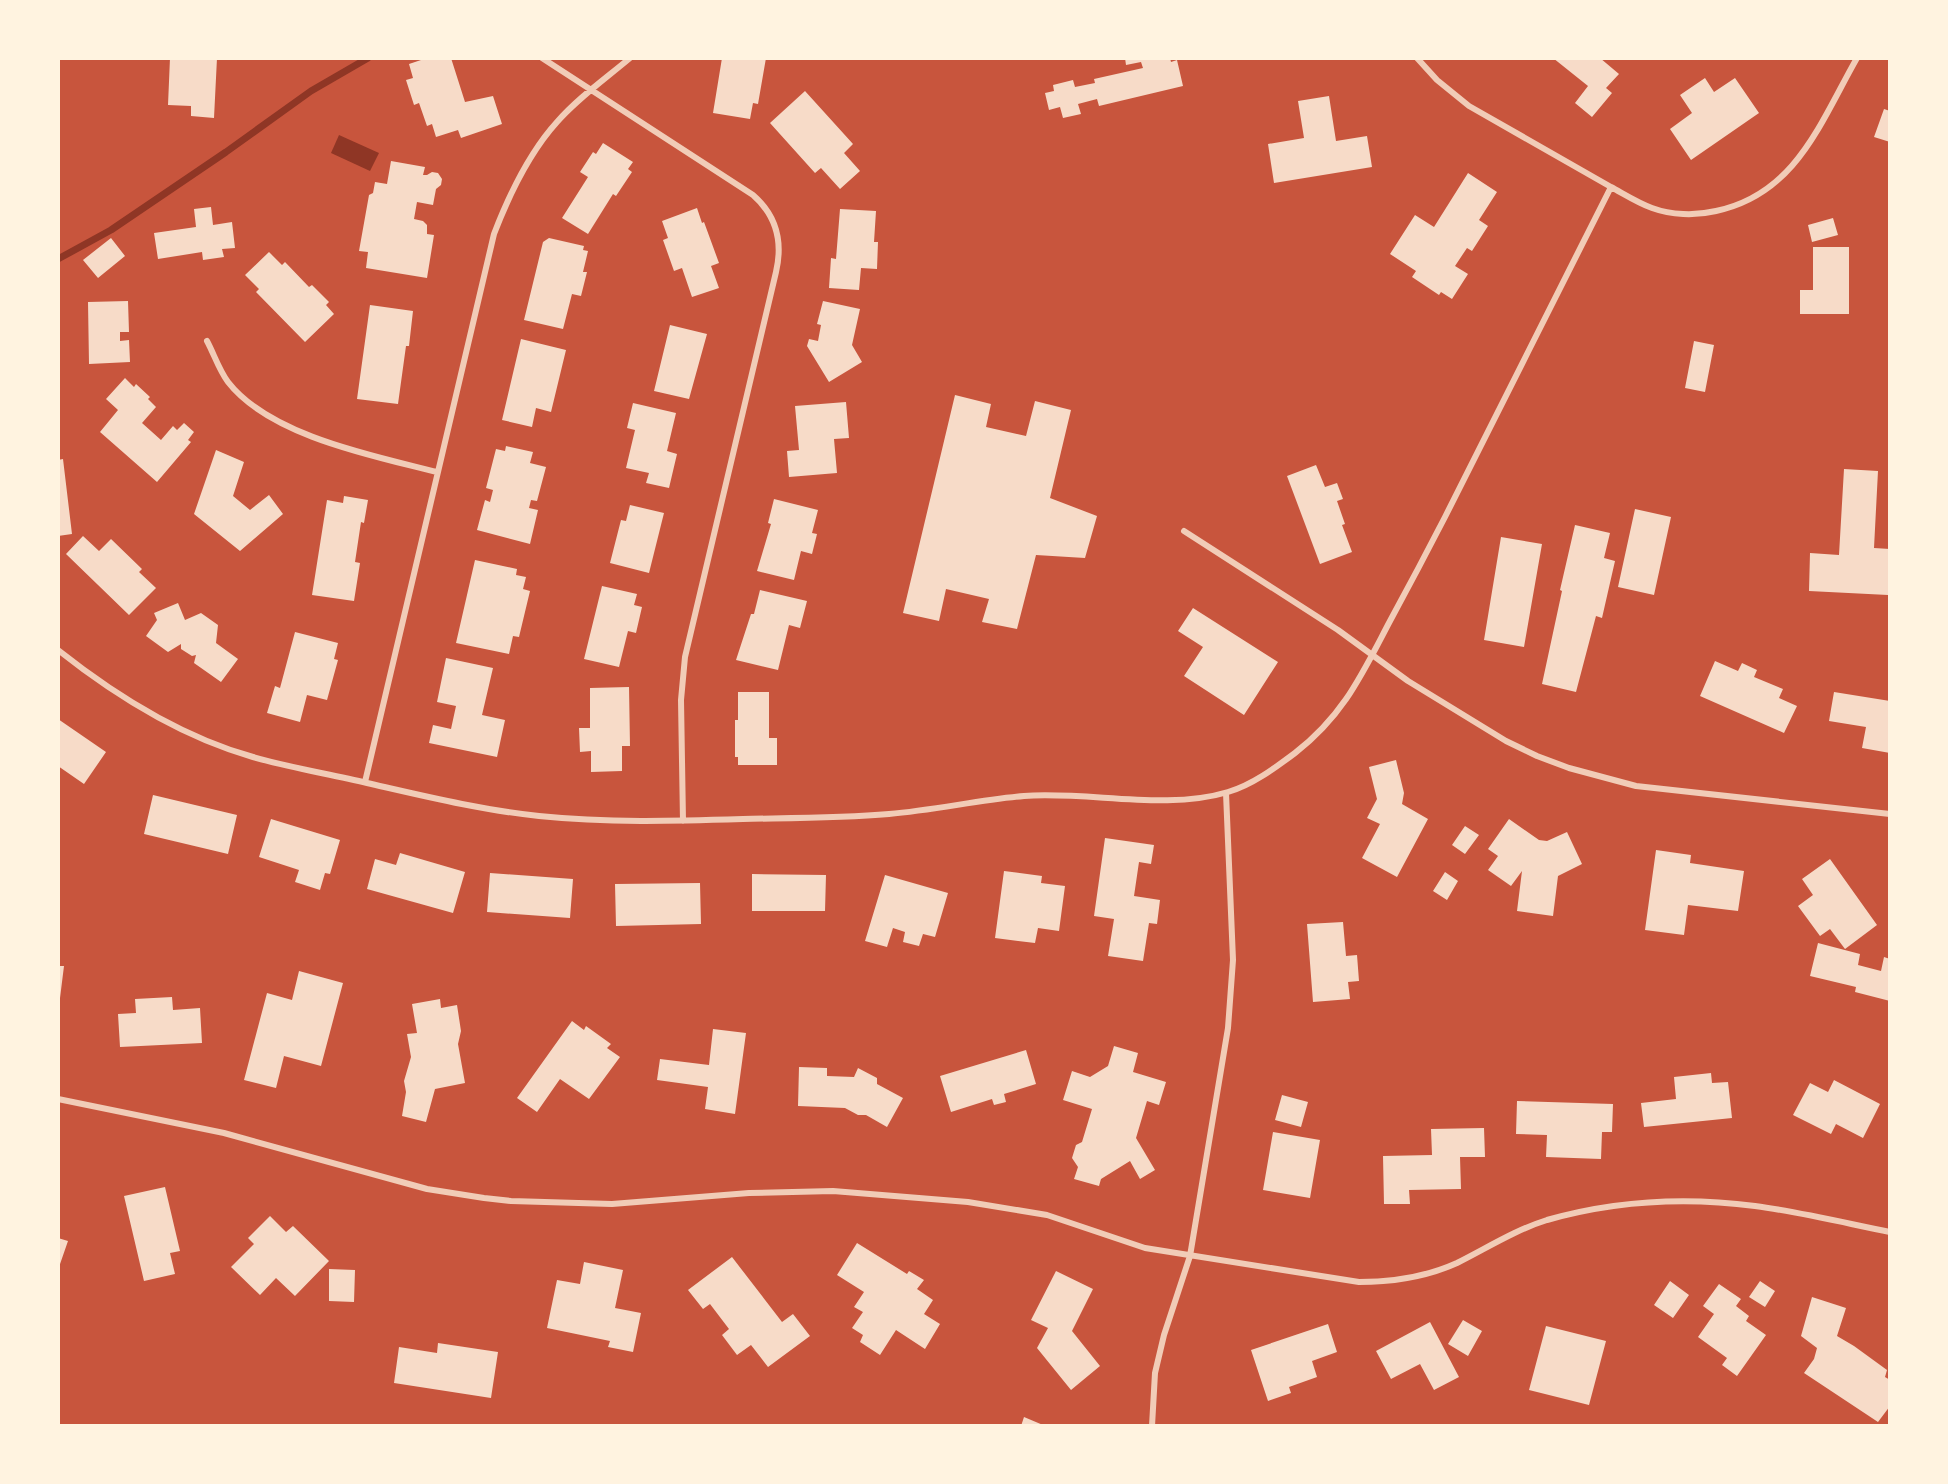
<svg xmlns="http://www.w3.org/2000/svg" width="1948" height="1484" font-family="'Open Sans',sans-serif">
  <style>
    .water { fill: #8f3625 }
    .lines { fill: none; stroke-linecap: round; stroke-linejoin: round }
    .stream { stroke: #8f3625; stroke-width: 7 }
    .building { fill: #f7dbc8 }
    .minor { stroke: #f1ccb7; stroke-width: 6 }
  </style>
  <rect width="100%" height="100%" fill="#c8553d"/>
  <path class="water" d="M339,135L379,153L370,171L331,153Z"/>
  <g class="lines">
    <path class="stream" d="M58,259L111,230L226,152L311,91L368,58"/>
  </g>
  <path class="building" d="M170,58H217L214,118L191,116V106L168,105Z
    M427,58H451L465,102L493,96L502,124L461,138L458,130L436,137L432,124L427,126L419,103L414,105L406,80L413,78L409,64Z
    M722,58H766L758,104L753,103L750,119L713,113Z
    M1125,58H1170L1171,62L1177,60L1183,86L1099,106L1097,99L1078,104L1081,114L1063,118L1060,107L1049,110L1045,93L1054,91L1053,85L1073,80L1075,87L1095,83L1094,79L1143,68L1141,62L1126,65Z
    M1553,58H1600L1619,74L1606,88L1612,93L1592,117L1575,103L1588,86Z
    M1705,78L1714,92L1735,78L1759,113L1691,160L1670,129L1692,113L1680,95Z
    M805,91L853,144L844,153L860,171L840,189L821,168L815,173L770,123Z
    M1329,96L1336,141L1367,136L1372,167L1274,183L1268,144L1304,138L1298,101Z
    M1884,109L1890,111V142L1874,137Z
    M603,143L633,162L628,169L632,172L616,196L613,194L588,234L562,218L588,177L580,172L593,152L596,154Z
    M391,161L425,167L423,175H427L432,172L438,173L442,179L441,185L436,189L433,205L417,202L414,219L423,221L427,225V234L434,235L427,278L366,268L368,252L359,251L369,195L373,193L375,182L387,184Z
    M1468,173L1497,192L1479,220L1488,226L1472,251L1467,248L1455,266L1468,274L1452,299L1441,292L1439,295L1412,277L1416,271L1390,254L1415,215L1434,227Z
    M211,207L213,225L232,222L235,248L222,249L224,257L203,260L202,252L158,259L154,233L196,227L194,209Z
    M697,208L702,223L704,222L719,263L711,266L719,288L692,297L682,268L674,271L663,240L668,238L662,221Z
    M840,209L876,211L874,242H878L877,269L861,268L859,290L829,288L831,258L836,259Z
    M1833,218L1838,235L1812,242L1808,225Z
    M111,238L125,256L98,278L83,260Z
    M549,238L584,246L583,250L588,251L583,272H587L581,296L572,294L563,329L524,320L543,242Z
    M1813,247H1849V314H1800V290H1813Z
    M269,252L282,265L285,262L309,287L312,285L329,302L326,305L334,314L305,342L256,292L259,289L245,275Z
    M128,301L129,332H120V341L129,340L130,362L89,364L88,302Z
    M823,301L860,309L852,345L862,362L829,382L807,346L809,339L818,341L821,325L817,324Z
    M370,305L413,311L409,346H406L398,404L357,399Z
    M670,325L707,334L689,399L654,391Z
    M521,339L566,350L551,412L536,408L532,427L502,420Z
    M1694,341L1714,345L1705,392L1685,388Z
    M125,378L134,387L136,384L150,397L148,399L156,407L142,423L161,440L173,426L177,430L184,423L194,432L188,440L191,442L157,482L100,432L118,410L106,399Z
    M955,395L991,404L986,427L1026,436L1035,401L1071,410L1050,498L1097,516L1085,558L1036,555L1017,629L982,622L989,599L946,589L939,621L903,613Z
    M846,402L849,438L834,439L837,473L789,477L787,451L799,450L795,406Z
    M633,403L676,413L667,451L677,454L669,488L646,483L649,473L626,468L635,430L627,428Z
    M506,446L533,452L530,463L546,467L537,501L531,500L529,508L538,510L530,544L477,530L485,500L490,502L493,490L486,488L496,449L505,451Z
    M216,450L244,462L233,496L250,510L269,495L283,514L240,551L194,514Z
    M63,459L72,534L58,536V460Z
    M1316,465L1325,487L1337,483L1343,499L1337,501L1345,524L1342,525L1352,552L1320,564L1287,476Z
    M1844,469L1878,471L1874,548L1890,549L1888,595L1809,591L1810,553L1839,555Z
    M344,496L368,500L364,523L361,522L355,562L360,563L354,601L312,595L327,500L343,503Z
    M774,499L818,510L812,533L817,534L812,554L801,551L794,580L757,571L771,524L768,523Z
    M630,505L664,513L649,573L610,563L621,520L626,521Z
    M1635,509L1671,517L1654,595L1618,587Z
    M1575,525L1610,533L1604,558L1615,561L1602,618L1596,616L1576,692L1542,684L1562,591L1560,590Z
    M83,536L99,551L111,539L142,569L139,572L156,588L129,615L66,554Z
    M1501,537L1542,544L1524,647L1484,640Z
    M475,560L517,569L516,575L526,577L523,589L530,591L519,637L513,636L509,654L456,643Z
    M602,586L637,594L634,605L642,607L636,633L628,631L619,667L584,659Z
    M760,590L807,601L800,628L789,625L778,670L736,660L751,614H754Z
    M178,603L185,620L201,613L218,625L216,643L238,659L221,682L194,663L196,655L192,656L181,649V644L168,652L146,636L157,620L154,613Z
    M1193,608L1278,662L1244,715L1184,676L1203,647L1178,631Z
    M295,632L338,643L334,659L338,660L327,700L307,695L300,722L267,713L275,686L280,688Z
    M446,658L493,668L482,715L505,720L497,757L429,743L433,725L451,729L456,706L437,702Z
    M1715,661L1738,671L1742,663L1757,670L1754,677L1783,689L1779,698L1797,706L1784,733L1700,696Z
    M629,687L630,746H622V771L591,772V751L580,752L579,728H590V688Z
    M738,692H769V738H777V765H738V757H735V720H738Z
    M1834,692L1890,701V753L1862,748L1866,727L1829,721Z
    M58,719L106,752L84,784L58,766Z
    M1396,760L1404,793L1402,804L1428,819L1397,877L1362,858L1380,824L1367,818L1377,799L1369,767Z
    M153,795L237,815L228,854L144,834Z
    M271,819L340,840L330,874L325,873L320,890L295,882L299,870L259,857Z
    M1509,819L1539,840L1547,841L1567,832L1582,864L1558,876L1553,916L1517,911L1522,871L1511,886L1488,870L1498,856L1488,849Z
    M1465,826L1479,835L1465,854L1452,845Z
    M1105,838L1154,845L1151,864L1139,862L1134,896L1160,900L1157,924L1149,923L1143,961L1108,956L1114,919L1094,916Z
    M1656,850L1691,855L1690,863L1744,871L1738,911L1688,905L1684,935L1645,930Z
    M400,853L465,872L453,913L367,889L375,859L396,865Z
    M1830,859L1877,925L1845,949L1830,929L1820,936L1798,906L1813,895L1802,879Z
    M1004,871L1042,876L1041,883L1065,886L1059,931L1038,928L1035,943L995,938Z
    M1445,872L1458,881L1447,900L1433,891Z
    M490,873L573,879L570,918L487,912Z
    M752,874L826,875L825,911H752Z
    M885,875L948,893L935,937L923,934L919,946L903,942L905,932L893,928L887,947L865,941Z
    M700,883L701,924L616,926L615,884Z
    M1343,922L1346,956L1357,955L1359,981L1348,982L1350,999L1313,1002L1307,924Z
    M1818,943L1860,954L1858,965L1881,971L1884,957L1890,959V1001L1855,992L1856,987L1810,976Z
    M58,966H64L60,998H58Z
    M299,971L343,983L321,1066L284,1056L276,1088L244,1080L267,993L292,1000Z
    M172,997L173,1010L200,1008L202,1043L120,1047L118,1014L136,1013L135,999Z
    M440,999L441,1008L457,1005L461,1031L458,1044L465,1083L435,1089L426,1122L402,1116L406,1092L404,1081L411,1057L407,1034L417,1033L412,1004Z
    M572,1021L584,1030L586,1026L611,1044L607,1048L620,1057L589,1099L560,1079L537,1112L517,1098Z
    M713,1029L746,1033L735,1114L705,1109L708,1087L657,1080L660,1059L709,1065Z
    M1114,1046L1138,1053L1133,1072L1166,1082L1159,1105L1147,1101L1136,1138L1155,1170L1140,1179L1130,1161L1101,1179L1099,1186L1074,1179L1078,1167L1072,1158L1076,1145L1082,1142L1092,1109L1063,1100L1072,1071L1090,1077L1108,1066Z
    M1026,1050L1036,1084L1004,1094L1006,1102L994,1105L992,1099L951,1112L940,1076Z
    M799,1067L827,1068V1076L854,1077L858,1068L877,1078V1084L903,1098L887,1127L866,1115H858L845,1108L798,1106Z
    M1711,1073L1712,1083L1728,1082L1732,1118L1644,1127L1641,1103L1676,1099L1674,1077Z
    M1834,1080L1880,1104L1863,1138L1836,1124L1831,1134L1793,1115L1810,1083L1828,1092Z
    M1282,1095L1308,1102L1301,1127L1275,1120Z
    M1517,1101L1613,1104L1612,1132H1602L1601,1159L1546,1157L1547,1135L1516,1134Z
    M1484,1128L1485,1157H1460L1461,1189L1409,1190L1410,1204H1384L1383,1156L1432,1155L1431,1129Z
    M1273,1132L1320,1140L1310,1198L1263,1190Z
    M165,1187L180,1251L170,1253L175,1274L144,1281L124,1196Z
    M270,1216L286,1232L293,1226L329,1261L295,1296L276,1278L260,1295L231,1267L254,1244L248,1238Z
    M58,1238L68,1241L59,1267H58Z
    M857,1243L907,1274L909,1271L924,1280L917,1289L933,1300L924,1314L940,1324L925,1349L896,1330L880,1355L860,1342L863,1335L852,1328L863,1312L854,1307L864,1292L837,1275Z
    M732,1257L782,1322L793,1314L810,1336L768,1367L751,1345L737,1355L722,1335L729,1329L710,1304L703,1309L688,1290Z
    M584,1262L623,1270L615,1308L641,1313L633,1352L608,1347L610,1341L547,1328L557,1280L580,1284Z
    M329,1269L355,1270L354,1302L329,1301Z
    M1056,1271L1093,1289L1072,1331L1100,1366L1071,1390L1037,1348L1048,1328L1031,1320Z
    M1670,1281L1689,1295L1673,1318L1654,1305Z
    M1760,1281L1775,1291L1765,1307L1749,1297Z
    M1719,1284L1741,1299L1736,1306L1749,1316L1746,1321L1766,1335L1737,1376L1722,1365L1727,1358L1698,1337L1714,1314L1703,1306Z
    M1812,1297L1846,1308L1837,1336L1854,1346L1887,1370L1885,1377L1890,1380V1406L1878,1422L1804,1373L1814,1359L1817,1348L1801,1336Z
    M1463,1320L1482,1331L1468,1356L1448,1344Z
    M1430,1322L1459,1377L1434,1390L1420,1364L1391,1379L1376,1351Z
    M1328,1324L1337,1352L1312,1361L1317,1377L1289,1387L1291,1393L1268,1401L1251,1350Z
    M1546,1326L1606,1341L1589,1405L1529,1390Z
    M438,1343L498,1352L491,1398L394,1383L399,1347L437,1353Z
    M1024,1417L1043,1425V1426H1021Z"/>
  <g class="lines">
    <path class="minor" d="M542,58L753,195C777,216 783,242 776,272L685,657L681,700L683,821
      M1417,58L1437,80L1469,106L1611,187
      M207,341C214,354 219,370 228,382C270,436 374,456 437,472
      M1184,531L1338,630L1408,681L1506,741L1537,756L1569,768L1636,786L1890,814
      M58,650C116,696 182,737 253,757C291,768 330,774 367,783C424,796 481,810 539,816C607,823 675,821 743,819C792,818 841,818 889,814C935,810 979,800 1024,796C1089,791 1165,811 1228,792C1252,785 1275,768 1295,753C1344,715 1362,674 1390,621C1409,586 1427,552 1445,517C1500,407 1556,297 1611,187C1624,194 1638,203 1652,208C1671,215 1695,216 1716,211C1796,194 1820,123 1857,58
      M365,782L494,234C509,195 528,154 557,122C578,98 605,79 630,58
      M58,1099L224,1133L427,1189L484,1198L511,1201L612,1204L749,1193L833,1191L968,1202L1047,1215L1145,1248L1359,1282C1393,1282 1426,1277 1457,1263C1487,1248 1515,1230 1547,1220C1614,1201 1686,1197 1755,1206C1800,1212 1845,1223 1890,1232
      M1152,1426L1155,1373L1164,1335L1190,1256L1228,1028L1233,960L1226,793"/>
  </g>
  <rect width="1948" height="1484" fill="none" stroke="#fff3e0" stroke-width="120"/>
</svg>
